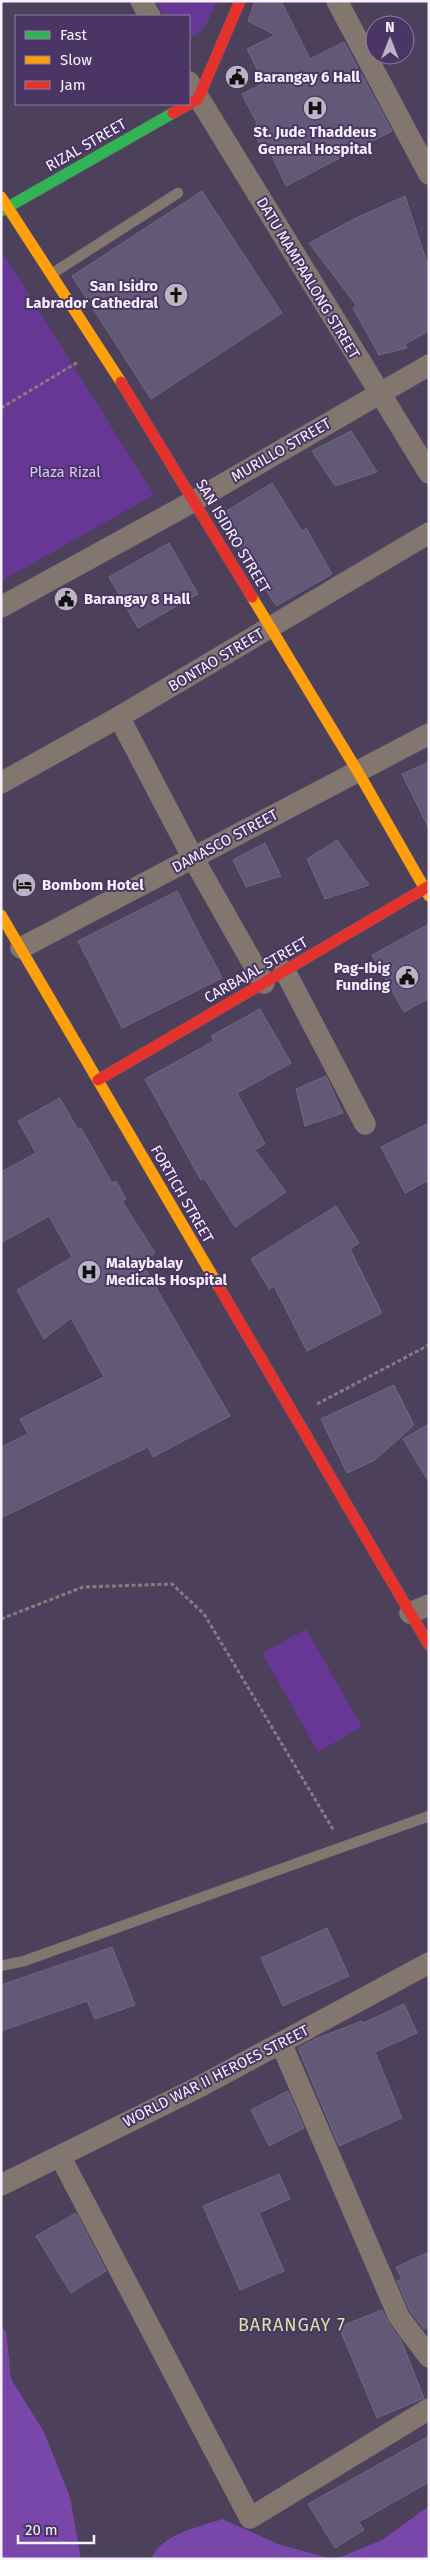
<svg xmlns="http://www.w3.org/2000/svg" width="430" height="2560" font-family="'Fira Sans',sans-serif">
  <style>
    .green { fill: #673795 }
    .forest { fill: #7847a9 }
    .building { fill: #625979; stroke: #6f697f }
    .lines { fill: none; stroke-linecap: round; stroke-linejoin: round }
    .lane-casing { stroke: #645b6e; stroke-width: 11 }
    .street-casing { stroke: #645b6e; stroke-width: 22 }
    .fast-casing { stroke: #645b6e; stroke-width: 12 }
    .slow-casing { stroke: #645b6e; stroke-width: 12 }
    .jam-casing { stroke: #645b6e; stroke-width: 12 }
    .path { stroke: #877c7d; stroke-width: 3; stroke-dasharray: 4 2.5; stroke-linecap: butt }
    .lane { stroke: #83766f; stroke-width: 10 }
    .street { stroke: #83766f; stroke-width: 21 }
    .fast { stroke: #30b455; stroke-width: 11 }
    .slow { stroke: #ff9f0a; stroke-width: 11 }
    .jam { stroke: #e5322d; stroke-width: 11 }
    .labels { text-anchor: middle; stroke-width: 4; stroke-linejoin: round; paint-order: stroke }
    .poi-label { font-size: 15px; font-weight: bold; fill: #f7f2fe; stroke: #4b3564; text-anchor: start }
    .street-label { font-size: 15px; fill: #f7f2fe; stroke: #4b3564 }
    .park-label { font-size: 15px; fill: #dbc4fb; stroke: #4b3564 }
    .quarter-label { font-size: 18px; letter-spacing: 1px; fill: #cfe89e; stroke: #4b3564 }
  </style>
  <rect width="100%" height="100%" fill="#4c405a"/>
  <path class="green" d="M155,1H217C210,16 206,33 189,38V16H165Z
    M1,250L154,495L1,581Z
    M306,1629L362,1727L318,1752L262,1653Z"/>
  <path class="forest" d="M1,2326L6,2331L11,2379L44,2432L70,2497L81,2559H1Z
    M429,2506V2559H336L382,2540Z
    M222,2519L278,2544L332,2559H151C161,2534 199,2527 222,2519Z"/>
  <path class="building" d="M255,1H281L310,59L344,42L392,131L286,186L271,154L263,151L254,133L257,123L242,94L264,83L247,49L275,35L248,21Z
    M202,191L282,313L151,399L72,276Z
    M405,196L429,269V331L405,344L407,348L379,355L353,308L356,305L309,243L358,217Z
    M351,431L377,472L335,486L312,451Z
    M272,483L302,531L306,528L332,574L276,606L220,515Z
    M169,543L198,594L138,628L109,577Z
    M429,762V829L402,774Z
    M337,840L369,885L325,899L307,859Z
    M265,843L281,876L246,887L233,860Z
    M177,891L222,978L122,1028L78,941Z
    M429,924V998L404,1012L372,955Z
    M260,1009L291,1063L237,1093L265,1144L255,1150L286,1192L235,1227L204,1178L201,1180L145,1079L214,1041L211,1036Z
    M326,1076L343,1113L305,1126L296,1089Z
    M60,1098L78,1130L81,1128L112,1183L116,1181L126,1199L122,1201L155,1253L142,1263L230,1416L153,1457L148,1447L1,1518V1447L28,1434L20,1419L104,1377L71,1318L44,1339L17,1290L72,1257L49,1216L1,1243V1172L36,1153L18,1121Z
    M429,1123V1180L405,1193L381,1147Z
    M336,1206L359,1243L350,1249L382,1313L307,1351L274,1286L269,1289L251,1259Z
    M394,1385L414,1425L375,1460L347,1473L321,1419Z
    M429,1424V1482L403,1439Z
    M327,1928L349,1976L283,2006L261,1958Z
    M112,1947L135,2005L95,2019L87,2001L1,2031V1985Z
    M404,2004L417,2033L375,2052L402,2118L339,2146L298,2048L315,2039L362,2021L363,2023Z
    M288,2091L304,2128L269,2146L251,2110Z
    M279,2174L290,2199L259,2213L284,2271L240,2290L203,2206Z
    M76,2213L106,2271L71,2293L36,2236Z
    M429,2252V2327L424,2329L410,2311L397,2281L402,2279L396,2267Z
    M382,2310L389,2324L401,2340L424,2398L377,2418L339,2327Z
    M429,2436V2482L359,2522L364,2530L335,2548L308,2504Z"/>
  <g class="lines">
    <g class="lane-casing">
      <path id="lane" d="M53,273L178,193
        M1,1966L24,1961L429,1816"/>
    </g>
    <g class="street-casing">
      <path id="street" d="M141,1L150,16
        M337,1L429,174
        M189,82L429,473
        M1,607L194,501L429,365
        M119,717L193,858L264,983
        M1,783L119,717L429,533
        M21,948L429,734
        M285,971L365,1124
        M410,1613L429,1605
        M281,2043L399,2317L429,2357
        M60,2156L250,2518L429,2409
        M1,2185L199,2087L429,1963"/>
    </g>
    <g class="fast-casing">
      <path id="fast" d="M1,211L173,113"/>
    </g>
    <g class="slow-casing">
      <path id="slow" d="M1,197L121,382
        M252,597L358,772L429,896
        M1,915L219,1287"/>
    </g>
    <g class="jam-casing">
      <path id="jam" d="M173,113L198,99L240,1
        M121,382L252,597
        M98,1080L429,886
        M219,1287L429,1645"/>
    </g>
    <path class="path" d="M1,408L78,362
      M317,1404L429,1345
      M1,1619L83,1587L172,1584L204,1614L334,1831"/>
    <use href="#lane" class="lane"/>
    <use href="#street" class="street"/>
    <use href="#fast" class="fast"/>
    <use href="#slow" class="slow"/>
    <use href="#jam" class="jam"/>
  </g>
  <defs>
    <g id="civic-disc" transform="scale(1.25)"><circle r="9.5" fill="#bbb4c5" stroke="#4b3564"/><path d="M-.6-6.5H3V-4.5H.6V-3L4-1V1h2V6H-6V1h2V-1L-.6-3ZM-1.2 2.5V6h2.4V2.5Z" fill="#111"/></g>
    <g id="hospital-disc" transform="scale(1.25)"><circle r="9.5" fill="#bbb4c5" stroke="#4b3564"/><path d="M-5-5h3v3.5h4V-5h3V5h-3V1.5h-4V5h-3Z" fill="#111"/></g>
    <g id="church-disc" transform="scale(1.25)"><circle r="9.5" fill="#bbb4c5" stroke="#4b3564"/><path d="M-1.2-6h2.4v3.5h3.3v2.4h-3.3V6h-2.4V-.1h-3.3v-2.4h3.3Z" fill="#111"/></g>
    <g id="hotel-disc" transform="scale(1.25)"><circle r="9.5" fill="#bbb4c5" stroke="#4b3564"/><path d="M-6-4.5h1.5V1H6V5H4.5V3h-9V5H-6ZM-4 0a1.8 1.8 0 1 1 3.6 0ZM.5 0V-2.5h3Q6-2.5 6 0Z" fill="#111"/></g>
  </defs>
  <g fill-rule="evenodd">
    <use href="#civic-disc" x="237" y="77"/>
    <use href="#hospital-disc" x="315" y="108"/>
    <use href="#church-disc" x="176" y="295"/>
    <use href="#civic-disc" x="66" y="599"/>
    <use href="#hotel-disc" x="24" y="885"/>
    <use href="#civic-disc" x="407" y="977"/>
    <use href="#hospital-disc" x="89" y="1272"/>
  </g>
  <g class="labels">
    <g class="poi-label">
      <text x="254" y="82">Barangay 6 Hall</text>
      <text x="315" y="137" text-anchor="middle">St. Jude Thaddeus<tspan x="315" dy="17">General Hospital</tspan></text>
      <text x="158" y="291" text-anchor="end">San Isidro<tspan x="158" dy="17">Labrador Cathedral</tspan></text>
      <text x="84" y="604">Barangay 8 Hall</text>
      <text x="42" y="890">Bombom Hotel</text>
      <text x="390" y="973" text-anchor="end">Pag-Ibig<tspan x="390" dy="17">Funding</tspan></text>
      <text x="106" y="1268">Malaybalay<tspan x="106" dy="17">Medicals Hospital</tspan></text>
    </g>
    <g class="street-label">
      <text transform="translate(86 145) rotate(-30)" y="5">RIZAL STREET</text>
      <text transform="translate(308 278) rotate(59)" y="5">DATU MAMPAALONG STREET</text>
      <text transform="translate(281 450) rotate(-30)" y="5">MURILLO STREET</text>
      <text transform="translate(233 536) rotate(59)" y="5">SAN ISIDRO STREET</text>
      <text transform="translate(216 660) rotate(-31)" y="5">BONTAO STREET</text>
      <text transform="translate(225 841) rotate(-28)" y="5">DAMASCO STREET</text>
      <text transform="translate(256 970) rotate(-30)" y="5">CARBAJAL STREET</text>
      <text transform="translate(182 1194) rotate(60)" y="5">FORTICH STREET</text>
      <text transform="translate(216 2076) rotate(-27)" y="5">WORLD WAR II HEROES STREET</text>
    </g>
    <g class="park-label">
      <text x="65" y="477">Plaza Rizal</text>
    </g>
    <g class="quarter-label">
      <text x="292" y="2331">BARANGAY 7</text>
    </g>
  </g>
  <rect width="430" height="2560" fill="none" stroke="#f7f2fe" stroke-width="5"/>
  <rect x="15" y="15" width="175" height="90" fill="#4b3564" stroke="#9081a2"/>
  <rect x="25" y="31" width="25" height="8" fill="#30b455" stroke="#9081a2"/>
  <text x="60" y="40" font-size="15" fill="#f7f2fe">Fast</text>
  <rect x="25" y="56" width="25" height="8" fill="#ff9f0a" stroke="#9081a2"/>
  <text x="60" y="65" font-size="15" fill="#f7f2fe">Slow</text>
  <rect x="25" y="81" width="25" height="8" fill="#e5322d" stroke="#9081a2"/>
  <text x="60" y="90" font-size="15" fill="#f7f2fe">Jam</text>
  <g transform="translate(390 40)"><circle r="24" fill="#4b3564" stroke="#9081a2"/>
  <path d="M0-4L9 19L0 12L-9 19Z" fill="#bbb4c5"/>
  <text y="-8" font-size="14" font-weight="bold" text-anchor="middle" fill="#f7f2fe">N</text>
  </g>
  <path d="M18 2535v8h76v-8" fill="none" stroke="#f7f2fe" stroke-width="2.5"/>
  <text x="25" y="2535" font-size="15" fill="#f7f2fe" stroke="#4b3564" stroke-width="4" paint-order="stroke">20 m</text>
</svg>
